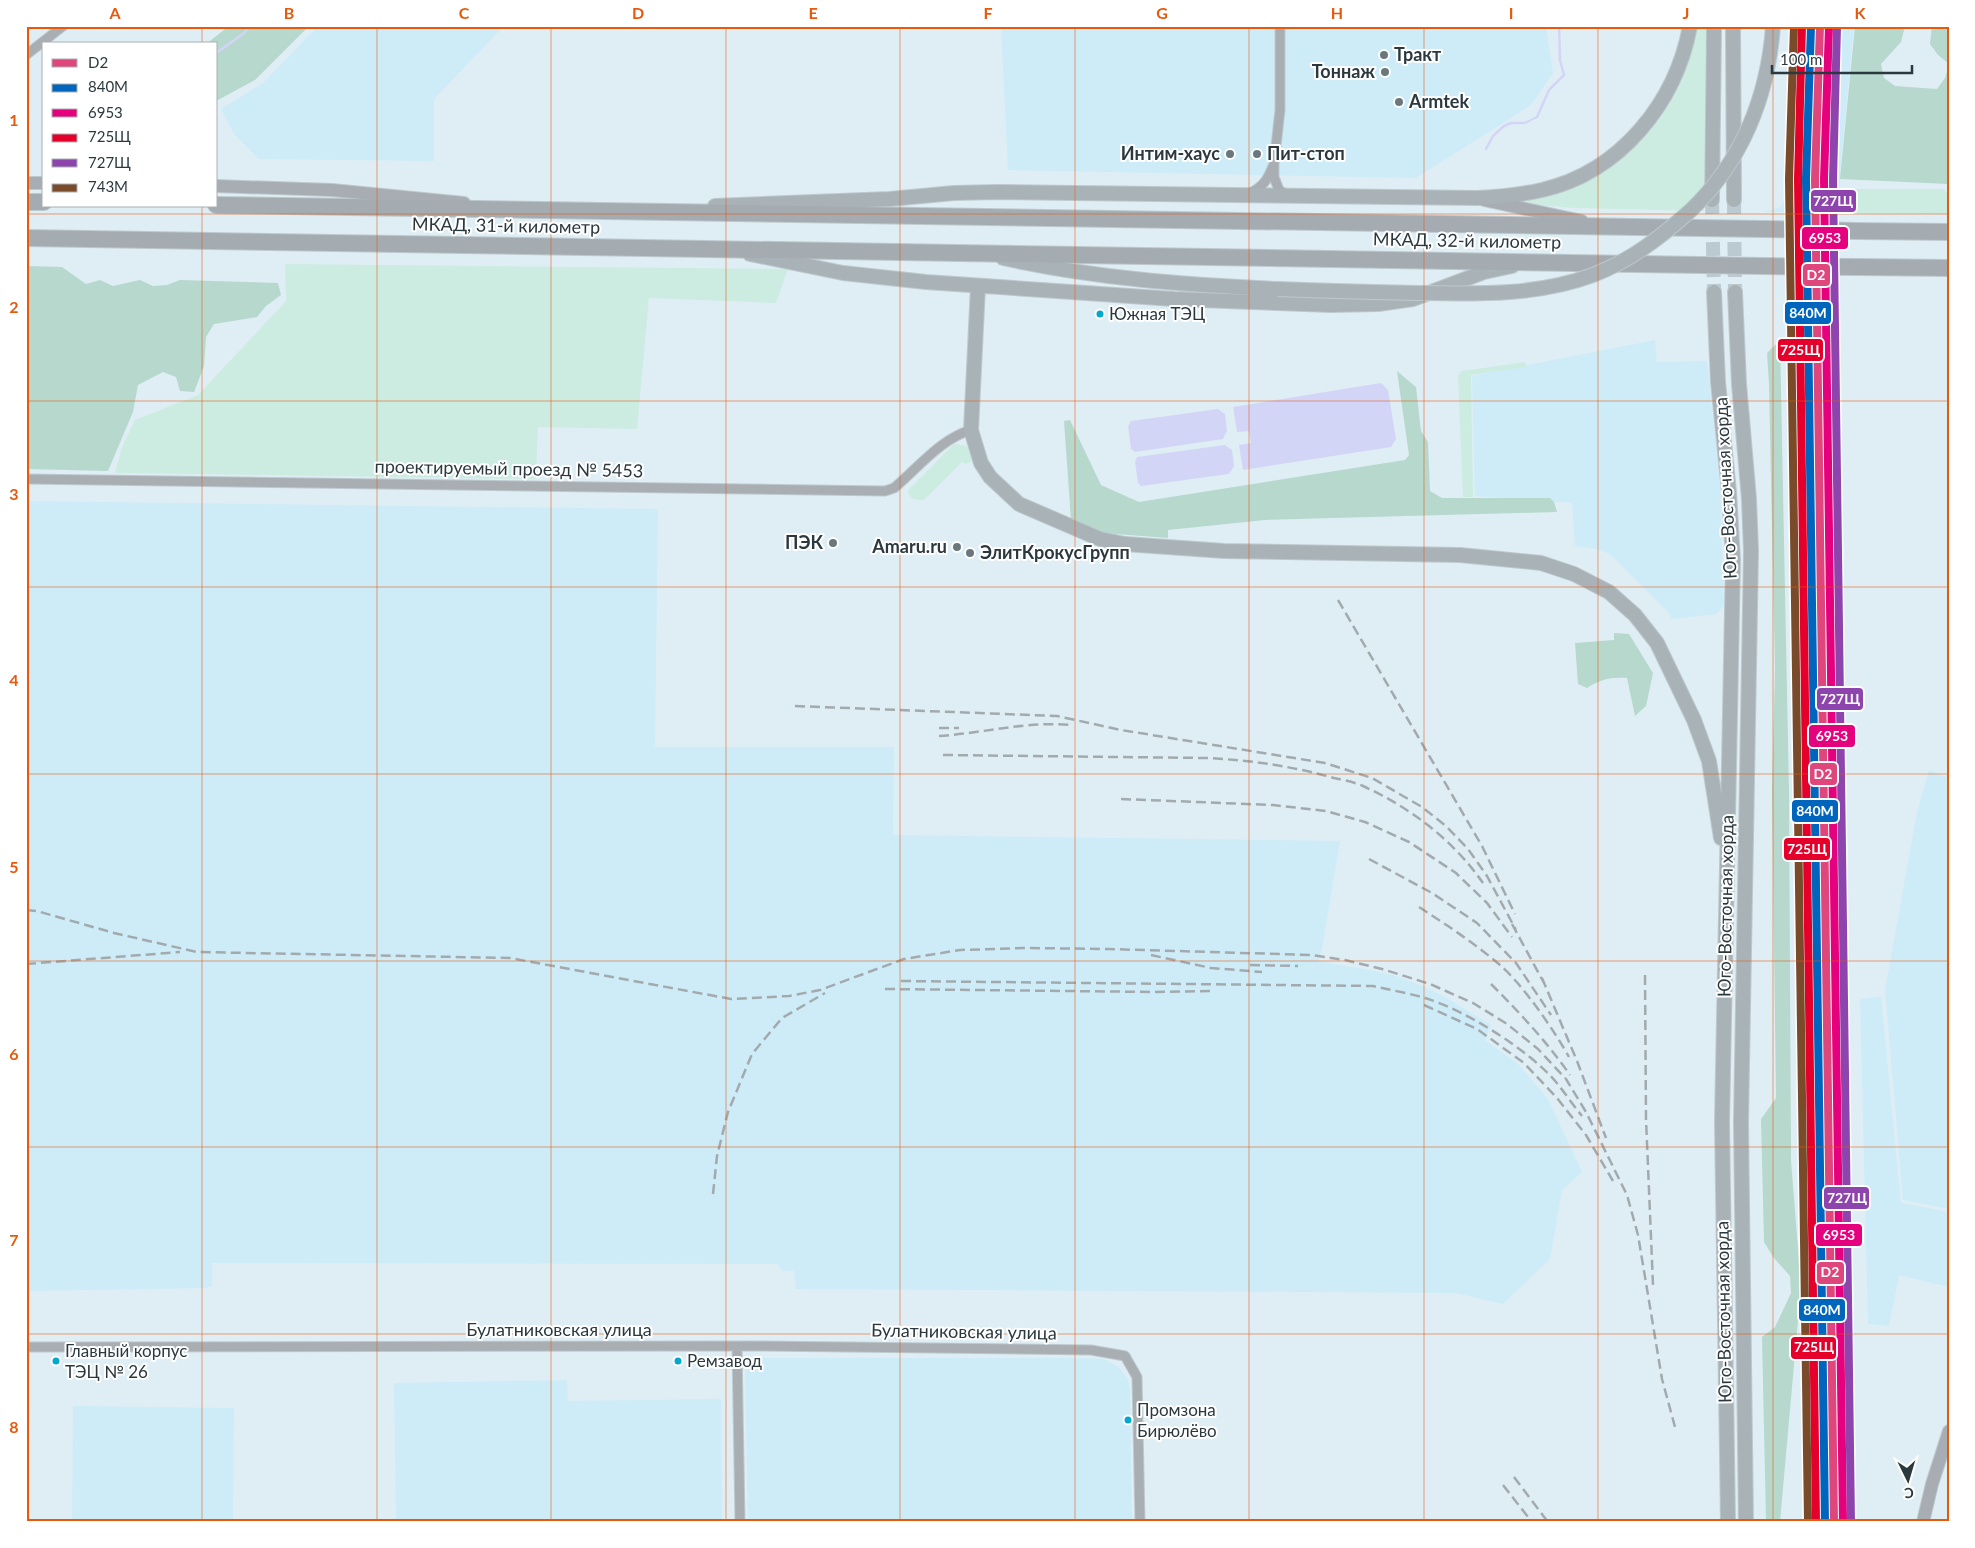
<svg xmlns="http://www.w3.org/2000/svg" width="1975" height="1548" font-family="Lato,sans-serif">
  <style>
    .built { fill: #cdecf8 }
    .green { fill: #cdece1 }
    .forest { fill: #b7d8cc }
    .water { fill: #d3d5f7 }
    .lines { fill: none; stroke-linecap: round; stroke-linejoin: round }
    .stream { stroke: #d3d5f7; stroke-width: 2.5 }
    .primary-tunnel { stroke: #bbcad0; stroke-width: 14; stroke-dasharray: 14 7; stroke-linecap: butt }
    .street-casing { stroke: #bdc9ce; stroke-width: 11 }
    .secondary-casing { stroke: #bdc9ce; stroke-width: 14 }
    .primary-casing { stroke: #bdc9ce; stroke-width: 16 }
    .highway-casing { stroke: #bdc9ce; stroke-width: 18 }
    .street { stroke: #a9aeb3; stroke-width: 9 }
    .secondary { stroke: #a7adb3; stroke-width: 12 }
    .primary { stroke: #a9b2b7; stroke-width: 14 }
    .highway { stroke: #a4acb2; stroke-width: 16 }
    .rail { stroke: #a3aaae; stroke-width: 2.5; stroke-dasharray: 10 5; stroke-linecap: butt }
    .primary-bridge-casing { stroke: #bdc9ce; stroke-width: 16; stroke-linecap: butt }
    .highway-bridge-casing { stroke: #bdc9ce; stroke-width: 18; stroke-linecap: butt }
    .primary-bridge { stroke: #a9b2b7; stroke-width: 14 }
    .highway-bridge { stroke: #a4acb2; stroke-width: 16 }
    .rail-1-casing { stroke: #fff; stroke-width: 11 }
    .rail-2-casing { stroke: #fff; stroke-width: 11 }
    .rail-3-casing { stroke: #fff; stroke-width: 11 }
    .rail-4-casing { stroke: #fff; stroke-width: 11 }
    .rail-5-casing { stroke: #fff; stroke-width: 11 }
    .rail-6-casing { stroke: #fff; stroke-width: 11 }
    .rail-1 { stroke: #df477c; stroke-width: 8 }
    .rail-2 { stroke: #0065bd; stroke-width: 8 }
    .rail-3 { stroke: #e5007d; stroke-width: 8 }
    .rail-4 { stroke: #e4002b; stroke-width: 8 }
    .rail-5 { stroke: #8e44ad; stroke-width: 8 }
    .rail-6 { stroke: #7a4b2a; stroke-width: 8 }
    .grid { fill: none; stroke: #e8590c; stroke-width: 1; stroke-opacity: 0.55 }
    .poi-dot { fill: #6a787e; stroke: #fff; stroke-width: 2 }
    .bus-dot { fill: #00a9ce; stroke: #fff; stroke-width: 2 }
    .labels { text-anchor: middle; stroke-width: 4; stroke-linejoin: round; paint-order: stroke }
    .bus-label { font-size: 17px; fill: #2b393e; stroke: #fff; text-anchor: start }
    .poi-label { font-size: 18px; font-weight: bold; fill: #2b393e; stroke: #fff; text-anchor: start }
    .street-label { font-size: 18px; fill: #2b393e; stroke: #fff }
    .line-badge { stroke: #fff; stroke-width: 2 }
    .badge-label { font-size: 14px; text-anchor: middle; font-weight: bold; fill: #fff }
    .neatline { fill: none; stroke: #e8590c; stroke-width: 2 }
    .grid-label { font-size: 16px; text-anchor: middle; font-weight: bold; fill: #e8590c }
  </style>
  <rect width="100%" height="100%" fill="#dfeef4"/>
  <path class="built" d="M318,26H504L434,99V161L259,159L234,134L221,109L263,83Z
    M1001,26H1546L1553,73L1531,105L1416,178L1008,170Z
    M1788,26H1854L1841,162L1839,213L1764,212L1781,207L1788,190Z
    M1655,340L1657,362L1707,361L1720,483L1724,605L1716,614L1671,619L1670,614L1610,554L1596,549L1575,546L1572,503L1475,496L1472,376Z
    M26,501L658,509L655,747H894L893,835L1340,841L1322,949L1318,961L1369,970L1396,976L1425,987L1447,998L1491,1025L1485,1040L1518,1064L1548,1099L1582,1172L1562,1190L1550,1259L1503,1304L1456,1293L796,1289L794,1270L783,1271L777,1264L212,1263V1286L205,1288L26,1291Z
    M1929,770L1949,778V1209L1903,1200L1885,990L1917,812Z
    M1881,997L1901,1203L1949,1212V1287L1899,1275L1889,1326L1868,1324L1860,999Z
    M756,1358H1078L1104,1359L1119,1367L1128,1380L1130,1391L1132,1522H748L745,1371L747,1362Z
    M567,1380L568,1401L721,1399L722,1522H396L394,1383Z
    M73,1406L234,1408L233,1522L72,1521Z"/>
  <path class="green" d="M1697,26H1706L1704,211L1574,208L1524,204L1523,201C1616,184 1682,121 1697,26Z
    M1843,189H1943L1949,194L1947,214L1843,213Z
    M285,264L788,269L776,303L649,298L637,429L538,427L536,479L115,473L122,447L135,420L198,395L286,301Z
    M1525,362L1527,367L1471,375L1473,497H1463L1458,376L1461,371L1469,370Z
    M954,444C964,445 970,446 973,455L971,462L965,464L962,462L924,500C917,500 911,500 908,493L909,489Z"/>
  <path class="forest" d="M229,26H309L255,80L216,101V44H206Z
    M1855,26H1905L1901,42L1881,64L1884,78L1895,86L1937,89L1945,78L1949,65V184L1840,179Z
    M1932,26H1949V64L1938,55L1930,44Z
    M26,266L62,267L86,284L100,280L113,286L140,280L153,286L167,285L180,280L278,283L281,295L266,306L257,317L214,324L206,337L204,366L194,392L180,391L176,377L163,372L138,385L133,412L108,471L26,469Z
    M1780,340L1789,791L1791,1161L1801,1286L1780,1522H1766L1762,1337L1775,1327L1791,1293L1790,1276L1774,1258L1764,1242L1761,1119L1776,1098L1772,790L1775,669L1769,384L1767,353Z
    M1397,371L1416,387L1421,431L1428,442L1430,491L1442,498H1550L1554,502L1557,512L1265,520L1168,530V538L1103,533L1071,520L1064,421L1070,420L1101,485L1139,502L1405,460L1409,455Z
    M1614,633L1629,634L1653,673L1646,706L1635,716L1627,678C1611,677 1601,679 1587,688L1578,684L1575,643L1614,640Z"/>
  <path class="water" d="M1381,383L1388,390L1396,439L1391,447L1243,470L1239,445L1251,443L1249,431L1237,432L1233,407Z
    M1218,409L1225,414L1227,431L1223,439L1135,452L1131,449L1128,426L1131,421Z
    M1225,445L1232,450L1234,466L1229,474L1141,486L1138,483L1135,462L1137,457Z"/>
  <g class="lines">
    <path class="stream" d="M216,53L243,34L250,26
      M1486,149L1493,136L1504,126L1511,123H1525L1537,117L1549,90L1564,75L1560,60L1559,26"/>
    <path class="primary-tunnel" d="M1712,200L1714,292
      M1734,200L1735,292"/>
    <g class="street-casing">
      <path id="street" d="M1280,26V110L1274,164V177L1279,190L1287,195
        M26,55L63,26
        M1250,193C1263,187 1268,179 1273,166
        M26,479L885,491L894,488C918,468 940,439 971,430
        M26,1347L760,1346L1091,1350L1125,1356L1137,1377L1140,1522
        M737,1347L740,1522"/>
    </g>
    <g class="secondary-casing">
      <path id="secondary" d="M26,183H44
        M216,186L332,190L464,203
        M1484,200L1582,221
        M1923,1522L1932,1484L1949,1431"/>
    </g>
    <g class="primary-casing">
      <path id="primary" d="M1733,26L1734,200
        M1712,200L1714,26
        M715,206L890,199L954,193L998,192L1477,198C1499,197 1520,195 1542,190C1620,172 1676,103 1690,26
        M750,254L843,273L926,282L1174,299L1331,305L1378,304L1413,299L1484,272L1512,266
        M1003,258C1093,278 1185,285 1278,289
        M978,286L971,430L981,463L990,477L1019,504L1100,539L1125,544L1224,551L1460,555L1541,563L1574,574L1609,592L1635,615L1657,643L1694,720L1709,761L1721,838
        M1714,292L1718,382L1729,492L1733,560L1722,1122L1728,1522
        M1735,292L1739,384L1749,499L1751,551L1741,1122L1746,1522"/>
    </g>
    <g class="highway-casing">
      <path id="highway" d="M26,202H44
        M216,205L1763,229
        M1858,231L1949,232
        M26,238L1763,266
        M1857,267L1949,268"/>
    </g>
    <use href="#street" class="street"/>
    <use href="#secondary" class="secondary"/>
    <use href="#primary" class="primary"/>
    <use href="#highway" class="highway"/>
    <path class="rail" d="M1801,26L1819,1522
      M1338,600L1482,846L1515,914
      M795,706L1057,716L1121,730L1325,763L1372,778L1422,807L1446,826L1468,849L1487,876L1516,930
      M939,728H959
      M939,736C984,733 1027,721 1071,725
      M943,755L1206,758C1249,760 1292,766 1334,778C1343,780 1354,782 1363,786C1411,808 1453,840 1483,883
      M1121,799L1273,805L1326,811L1365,822L1409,842L1456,873L1487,903L1512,937
      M1369,859L1432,893L1477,923L1516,963L1551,1015
      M1419,907C1447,925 1474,943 1500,965C1523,985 1554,1030 1569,1057
      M26,910L37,911L114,933L197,952L510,958L731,999L789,996L820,990L904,959L960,950L1024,948L1108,949L1312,955L1345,960L1382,969L1430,984L1473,1003L1507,1024L1538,1049L1566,1079L1586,1112L1627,1195L1638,1235L1662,1379L1675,1427
      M1512,924L1544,983
      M1151,955L1211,968L1262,972
      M26,964L180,952
      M1250,965L1298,966
      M1645,975L1646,1119L1653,1285
      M1542,978L1577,1061L1606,1138
      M901,981L1373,986C1390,990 1408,993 1425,998C1465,1010 1529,1050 1556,1082C1565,1093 1573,1105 1582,1116
      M1491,984C1520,1013 1547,1042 1570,1075
      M885,989L1156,992L1210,991
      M1424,1005L1477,1029L1524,1063L1557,1098L1586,1135L1613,1181
      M713,1194L717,1156L728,1112L752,1054L782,1018L825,993
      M1514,1477L1548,1522
      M1503,1485L1532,1522"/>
    <g class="primary-bridge-casing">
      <path id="primary-bridge" d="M1278,289C1325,291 1371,292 1418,293C1476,294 1537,296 1593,275C1630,261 1661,237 1690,211C1742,162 1768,96 1773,26"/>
    </g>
    <g class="highway-bridge-casing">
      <path id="highway-bridge" d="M1763,229L1858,231
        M1763,266L1857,267"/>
    </g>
    <use href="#primary-bridge" class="primary-bridge"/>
    <use href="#highway-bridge" class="highway-bridge"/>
    <g class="rail-1-casing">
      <path id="rail-1" d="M1820,26L1815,179L1834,1522"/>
    </g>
    <g class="rail-2-casing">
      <path id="rail-2" d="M1811,26L1806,179L1825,1522"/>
    </g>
    <g class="rail-3-casing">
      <path id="rail-3" d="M1829,26L1824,179L1843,1522"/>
    </g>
    <g class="rail-4-casing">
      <path id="rail-4" d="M1802,26L1798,179L1816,1522"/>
    </g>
    <g class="rail-5-casing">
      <path id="rail-5" d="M1837,27L1833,179L1851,1522"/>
    </g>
    <g class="rail-6-casing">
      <path id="rail-6" d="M1794,26L1789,179L1808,1522"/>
    </g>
    <use href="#rail-1" class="rail-1"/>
    <use href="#rail-2" class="rail-2"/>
    <use href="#rail-3" class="rail-3"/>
    <use href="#rail-4" class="rail-4"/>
    <use href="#rail-5" class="rail-5"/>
    <use href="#rail-6" class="rail-6"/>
  </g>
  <path class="grid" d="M202,26V44M377,26V1522M551,26V1522M726,26V1522M900,26V1522M1075,26V1522M1249,26V1522M1424,26V1522M1598,26V1522M1773,26V1522M202,206V1522M26,214H1949M26,401H1949M26,587H1949M26,774H1949M26,961H1949M26,1147H1949M26,1334H1949"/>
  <g class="poi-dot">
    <circle cx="1384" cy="55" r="5"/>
    <circle cx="1385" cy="72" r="5"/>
    <circle cx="1399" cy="102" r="5"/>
    <circle cx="1230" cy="154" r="5"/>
    <circle cx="1257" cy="154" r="5"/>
    <circle cx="833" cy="543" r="5"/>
    <circle cx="957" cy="547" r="5"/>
    <circle cx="970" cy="553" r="5"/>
  </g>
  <g class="bus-dot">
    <circle cx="1100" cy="314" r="4.5"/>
    <circle cx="56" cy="1361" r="4.5"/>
    <circle cx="678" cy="1361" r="4.5"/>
    <circle cx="1128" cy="1420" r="4.5"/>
  </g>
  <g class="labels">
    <g class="bus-label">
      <text x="1109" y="320">Южная ТЭЦ</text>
      <text x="65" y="1357">Главный корпус<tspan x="65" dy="21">ТЭЦ № 26</tspan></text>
      <text x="687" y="1367">Ремзавод</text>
      <text x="1137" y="1416">Промзона<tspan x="1137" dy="21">Бирюлёво</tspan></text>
    </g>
    <g class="poi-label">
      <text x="1394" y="61">Тракт</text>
      <text x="1375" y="78" text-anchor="end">Тоннаж</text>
      <text x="1409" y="108">Armtek</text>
      <text x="1220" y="160" text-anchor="end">Интим-хаус</text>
      <text x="1267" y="160">Пит-стоп</text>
      <text x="823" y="549" text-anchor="end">ПЭК</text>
      <text x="947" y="553" text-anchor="end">Amaru.ru</text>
      <text x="980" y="559">ЭлитКрокусГрупп</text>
    </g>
    <g class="street-label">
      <text transform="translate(506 226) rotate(1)" y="6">МКАД, 31-й километр</text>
      <text transform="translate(1467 241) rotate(1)" y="6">МКАД, 32-й километр</text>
      <text transform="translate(509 469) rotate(1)" y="6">проектируемый проезд № 5453</text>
      <text transform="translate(1726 488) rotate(-93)" y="6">Юго-Восточная хорда</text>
      <text transform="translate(1726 906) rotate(-89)" y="6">Юго-Восточная хорда</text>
      <text transform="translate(1724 1312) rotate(-91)" y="6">Юго-Восточная хорда</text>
      <text x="559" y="1336">Булатниковская улица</text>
      <text transform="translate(964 1332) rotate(1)" y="6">Булатниковская улица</text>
    </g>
  </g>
  <g class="line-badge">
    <rect x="1810" y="189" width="47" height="24" rx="5" fill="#8e44ad"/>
    <rect x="1801" y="226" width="48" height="24" rx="5" fill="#e5007d"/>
    <rect x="1802" y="263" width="29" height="24" rx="5" fill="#df477c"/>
    <rect x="1784" y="301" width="48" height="24" rx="5" fill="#0065bd"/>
    <rect x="1777" y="338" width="47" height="24" rx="5" fill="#e4002b"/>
    <rect x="1816" y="687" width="48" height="24" rx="5" fill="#8e44ad"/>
    <rect x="1808" y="724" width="48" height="24" rx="5" fill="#e5007d"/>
    <rect x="1809" y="762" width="29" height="24" rx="5" fill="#df477c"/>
    <rect x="1791" y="799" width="48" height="24" rx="5" fill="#0065bd"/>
    <rect x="1783" y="837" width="48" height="24" rx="5" fill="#e4002b"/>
    <rect x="1823" y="1186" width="47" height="24" rx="5" fill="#8e44ad"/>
    <rect x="1815" y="1223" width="48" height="24" rx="5" fill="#e5007d"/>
    <rect x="1816" y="1261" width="29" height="24" rx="5" fill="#df477c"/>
    <rect x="1798" y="1298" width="48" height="24" rx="5" fill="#0065bd"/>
    <rect x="1790" y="1336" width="47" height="24" rx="5" fill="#e4002b"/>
  </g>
  <g class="badge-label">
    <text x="1833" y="206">727Щ</text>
    <text x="1825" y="243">6953</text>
    <text x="1816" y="280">D2</text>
    <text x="1808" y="318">840М</text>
    <text x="1800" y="355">725Щ</text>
    <text x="1840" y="704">727Щ</text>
    <text x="1832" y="741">6953</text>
    <text x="1823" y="779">D2</text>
    <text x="1815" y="816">840М</text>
    <text x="1807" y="854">725Щ</text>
    <text x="1847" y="1203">727Щ</text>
    <text x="1839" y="1240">6953</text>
    <text x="1830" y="1277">D2</text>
    <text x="1822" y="1315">840М</text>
    <text x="1814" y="1352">725Щ</text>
  </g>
  <rect width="1975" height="1548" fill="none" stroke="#ffffff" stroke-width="55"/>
  <rect x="42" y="42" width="175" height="165" fill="#ffffff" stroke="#aab0b2"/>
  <rect x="52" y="59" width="25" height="8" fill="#df477c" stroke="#aab0b2"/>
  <text x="88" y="68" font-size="15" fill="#2b393e">D2</text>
  <rect x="52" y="84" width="25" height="8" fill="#0065bd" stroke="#aab0b2"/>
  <text x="88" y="92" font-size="15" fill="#2b393e">840М</text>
  <rect x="52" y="109" width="25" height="8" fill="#e5007d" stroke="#aab0b2"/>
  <text x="88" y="118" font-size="15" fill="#2b393e">6953</text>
  <rect x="52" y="134" width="25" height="8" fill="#e4002b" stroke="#aab0b2"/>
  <text x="88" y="142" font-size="15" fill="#2b393e">725Щ</text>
  <rect x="52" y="159" width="25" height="8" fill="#8e44ad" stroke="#aab0b2"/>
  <text x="88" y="168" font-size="15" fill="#2b393e">727Щ</text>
  <rect x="52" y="184" width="25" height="8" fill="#7a4b2a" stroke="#aab0b2"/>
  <text x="88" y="192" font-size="15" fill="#2b393e">743М</text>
  <g transform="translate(1908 1480) rotate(175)" stroke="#ffffff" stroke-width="4" paint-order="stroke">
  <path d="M0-4L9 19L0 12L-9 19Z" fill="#2b393e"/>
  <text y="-8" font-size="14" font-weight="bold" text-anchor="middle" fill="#2b393e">С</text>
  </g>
  <path d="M1772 65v8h140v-8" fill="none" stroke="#2b393e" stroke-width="2.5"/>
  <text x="1780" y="65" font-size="15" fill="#2b393e" stroke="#ffffff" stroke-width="4" paint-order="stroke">100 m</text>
  <rect x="28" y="28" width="1920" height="1492" class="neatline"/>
  <g class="grid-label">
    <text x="115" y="19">A</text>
    <text x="289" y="19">B</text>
    <text x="464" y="19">C</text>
    <text x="638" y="19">D</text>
    <text x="813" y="19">E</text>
    <text x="988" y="19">F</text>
    <text x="1162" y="19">G</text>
    <text x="1337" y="19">H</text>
    <text x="1511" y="19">I</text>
    <text x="1686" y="19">J</text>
    <text x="1860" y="19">K</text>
    <text x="14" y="126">1</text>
    <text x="14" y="313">2</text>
    <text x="14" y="500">3</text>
    <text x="14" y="686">4</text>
    <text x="14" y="873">5</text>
    <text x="14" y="1060">6</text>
    <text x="14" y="1246">7</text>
    <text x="14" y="1433">8</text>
  </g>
</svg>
